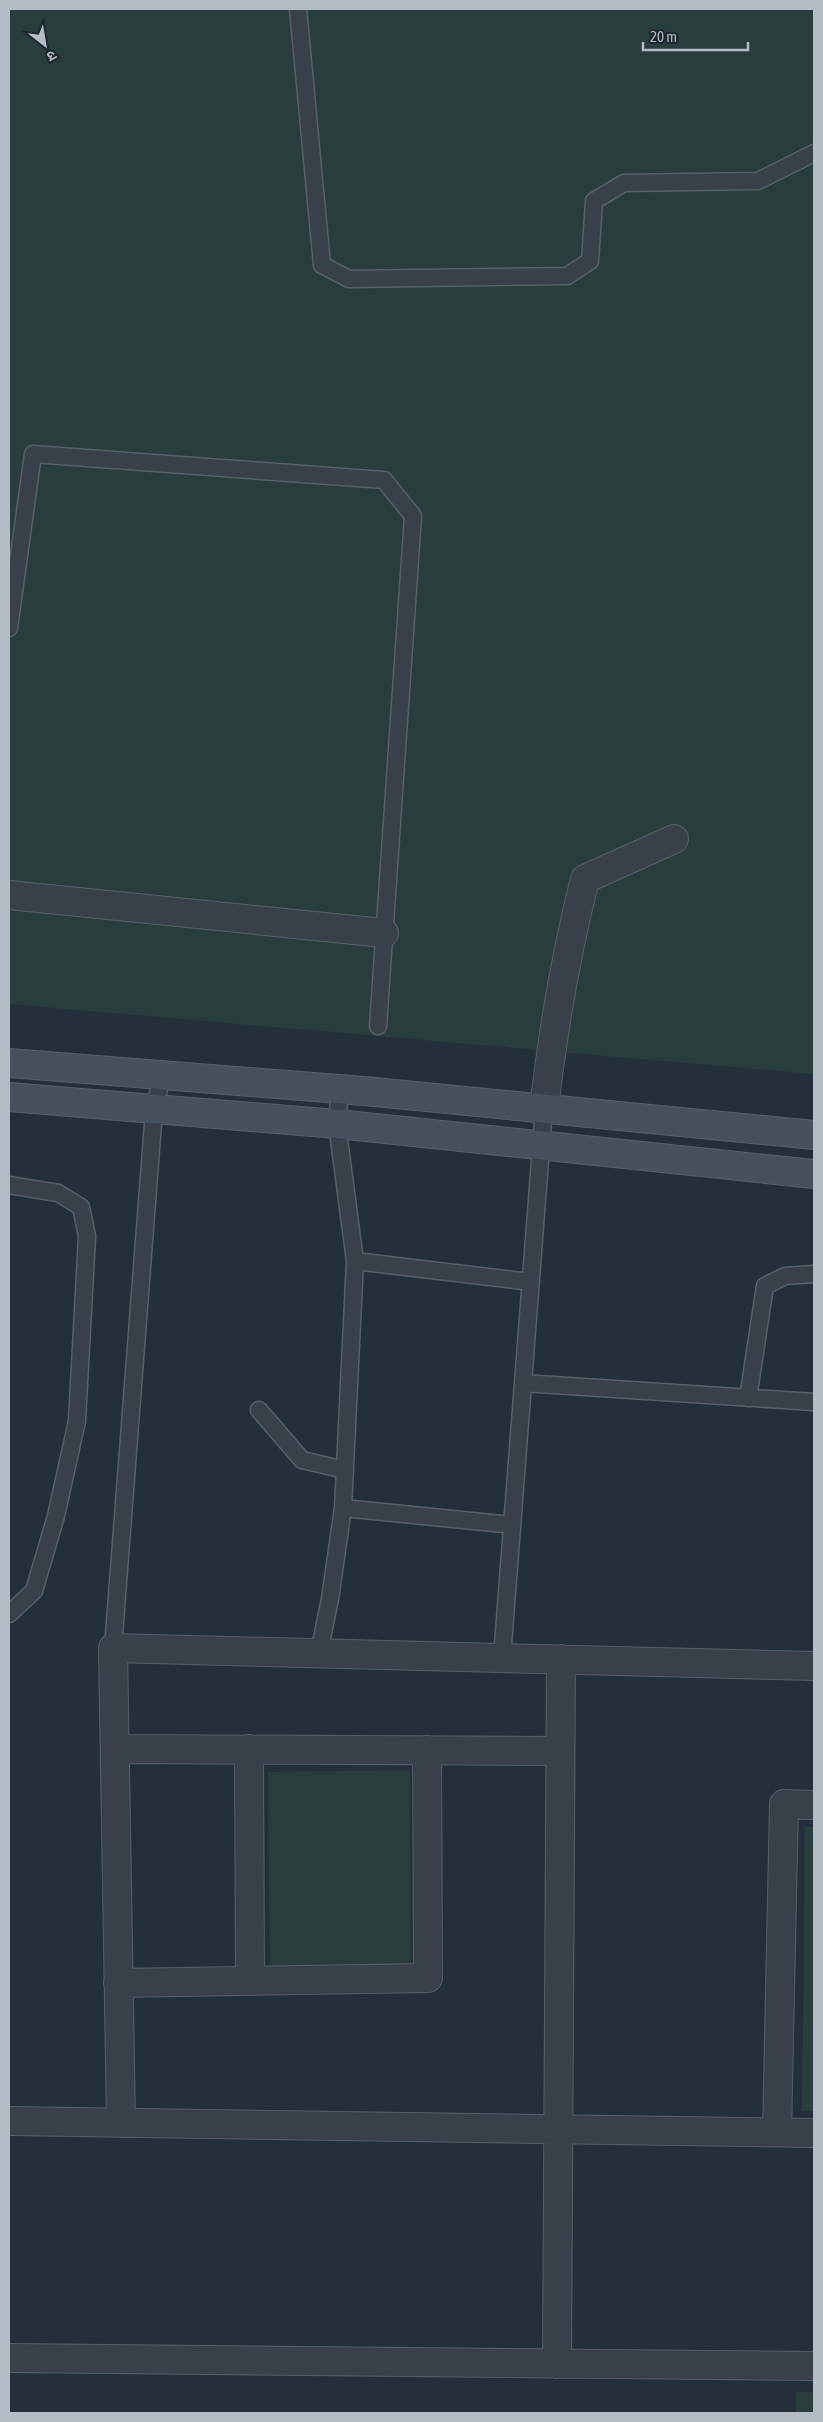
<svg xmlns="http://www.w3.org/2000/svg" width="823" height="2422" font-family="'Asap Condensed','Noto Sans Devanagari',sans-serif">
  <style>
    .green { fill: #2a3d3d }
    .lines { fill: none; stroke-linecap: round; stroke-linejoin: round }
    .lane-casing { stroke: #575f68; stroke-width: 19 }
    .street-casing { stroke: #575f68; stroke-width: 30 }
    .secondary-casing { stroke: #575f68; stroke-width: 30 }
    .lane { stroke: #39404a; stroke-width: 16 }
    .street { stroke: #39404a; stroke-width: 28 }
    .secondary { stroke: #47505d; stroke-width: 28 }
  </style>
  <rect width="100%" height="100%" fill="#252f3a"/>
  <path class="green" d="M9,9H814V1074L9,1004Z
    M410,1770L411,1964L270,1966L268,1772Z
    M805,1827H814V2111H802Z
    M796,2392H814V2413H796Z"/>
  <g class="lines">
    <g class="lane-casing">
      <path id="lane" d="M298,9L322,265L349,279L567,276L590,261L594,201L624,183L758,181L814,153
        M9,628L33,454L384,480L413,516L378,1026
        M340,1089L337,1124L355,1261L343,1508L512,1525
        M9,1185L58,1193L81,1207L87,1236L77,1421L56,1516L34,1591L9,1614
        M355,1261L531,1282
        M523,1383L814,1402
        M748,1398L765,1286L785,1276L814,1274
        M259,1410L302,1460L345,1470
        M113,1648L154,1110L162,1076
        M319,1653L330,1599L343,1508
        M502,1658L544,1108"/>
    </g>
    <g class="street-casing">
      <path id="street" d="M9,895L384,933
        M544,1108C553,1030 566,954 585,879L674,839
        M115,1749L560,1751
        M249,1749L250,1981
        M118,1983L428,1978L427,1750
        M9,2121L814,2133
        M121,2123L113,1648L814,1666
        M777,2132L784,1804L814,1805
        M9,2358L814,2366
        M557,2364L561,1659"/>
    </g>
    <g class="secondary-casing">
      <path id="secondary" d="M9,1063L364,1091L814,1135
        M9,1097L337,1124L814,1174"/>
    </g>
    <use href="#lane" class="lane"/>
    <use href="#street" class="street"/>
    <use href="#secondary" class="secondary"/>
  </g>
  <rect width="823" height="2422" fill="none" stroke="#b4bcc6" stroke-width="20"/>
  <g transform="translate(45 45) rotate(149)" stroke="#1e262f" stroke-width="4" paint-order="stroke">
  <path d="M0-4L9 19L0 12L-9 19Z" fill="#b4bcc6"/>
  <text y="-8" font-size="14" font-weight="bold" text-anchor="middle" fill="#b4bcc6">उ</text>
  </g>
  <path d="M643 42v8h105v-8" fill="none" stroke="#b4bcc6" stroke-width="2.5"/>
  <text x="650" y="42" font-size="15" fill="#b4bcc6" stroke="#1e262f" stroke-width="4" paint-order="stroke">20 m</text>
</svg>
